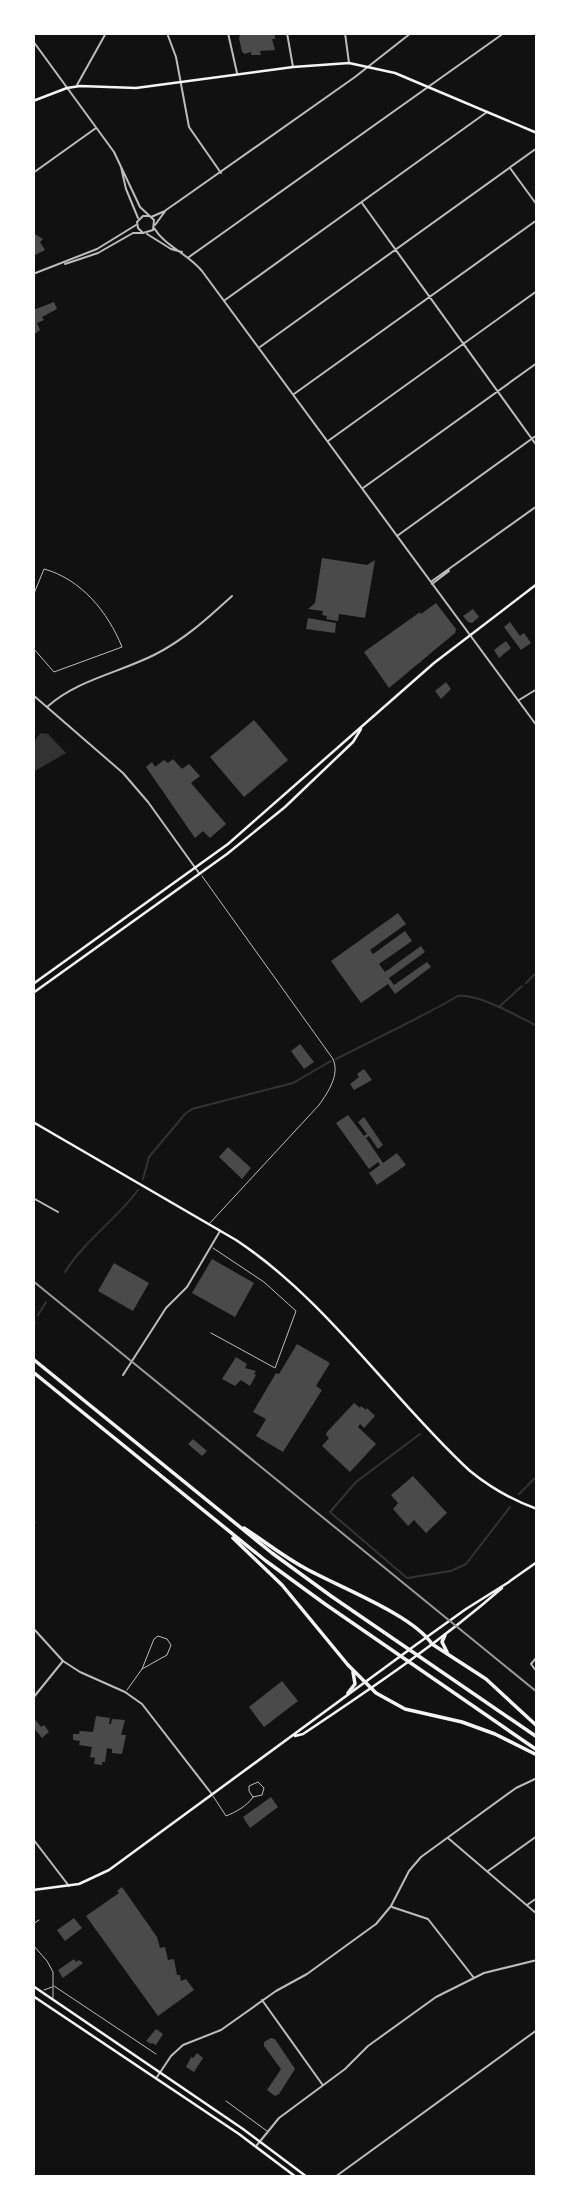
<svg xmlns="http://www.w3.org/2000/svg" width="570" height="2210" font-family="Signika,sans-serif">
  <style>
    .water { fill: #333 }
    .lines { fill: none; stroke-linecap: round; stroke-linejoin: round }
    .stream { stroke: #333; stroke-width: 2 }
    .building { fill: #4a4a4a }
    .service { stroke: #bcbcbc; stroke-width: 1 }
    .minor { stroke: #bcbcbc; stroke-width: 2 }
    .tertiary { stroke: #bcbcbc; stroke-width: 2 }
    .secondary { stroke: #f5f5f5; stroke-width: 2.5 }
    .primary { stroke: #f5f5f5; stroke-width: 2.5 }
    .motorway { stroke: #f5f5f5; stroke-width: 3.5 }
    .rail { stroke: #9a9a9a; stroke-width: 2 }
  </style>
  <rect width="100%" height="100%" fill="#111"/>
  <path class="water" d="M41,733L48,734L66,753L33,772C33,759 30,742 41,733Z"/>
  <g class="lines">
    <path class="stream" d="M526,983L537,972
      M500,1006L522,986
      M336,1059C377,1038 420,1018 458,996C480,994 517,1016 537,1026
      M143,1179L149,1157L185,1114L192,1109L293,1083L331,1061
      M65,1272C85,1240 116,1220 138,1190
      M38,1315L46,1302
      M33,1327L35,1322
      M420,1434L356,1482L330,1512L407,1578L451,1571L466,1564L510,1507
      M519,1494L537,1476"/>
  </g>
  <path class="building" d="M246,33H275V39H272L275,50L260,51L261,55H251V52L245,54L242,52L239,38L240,35Z
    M33,233L43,239L40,242L45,250L33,256Z
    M54,302L57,309L42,317L44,320L37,323L40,330L33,335V310Z
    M322,558L367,565L375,560L365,618L339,614L338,621L326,619L327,616L322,615L323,611L308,609L315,603Z
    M436,603L456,629L455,633L389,688L364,652L420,612L421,614Z
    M473,609L479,617L472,623L468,622L463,616Z
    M308,618L336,623L335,633L306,629Z
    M510,622L520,636L524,633L531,643L521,650L504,627Z
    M506,641L511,648L499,658L494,650Z
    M446,682L451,689L441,699L435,691Z
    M254,720L288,760L244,797L210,757Z
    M173,759L182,769L189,764L200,776L191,783L226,824L210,838L203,831L195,838L146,767L152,762L155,767L164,760L168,763Z
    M398,913L406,924L370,950L373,954L405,931L412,941L379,964L385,972L421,946L425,952L389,978L394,985L427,962L431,967L395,994L388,984L361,1003L331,961Z
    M300,1044L314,1062L304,1069L291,1051Z
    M364,1069L372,1080L354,1090L350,1084L359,1077L357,1074Z
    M348,1115L364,1136L367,1134L358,1122L364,1117L383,1145L378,1149L369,1136L366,1138L383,1163L397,1153L406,1165L377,1185L369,1173L380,1165L378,1162L369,1169L336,1123Z
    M228,1147L251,1168L242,1179L219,1157Z
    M212,1259L254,1283L235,1317L192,1293Z
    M114,1263L149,1283L133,1311L98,1291Z
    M297,1344L330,1363L316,1386L322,1390L283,1452L256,1436L266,1419L253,1412L276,1373L279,1374Z
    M236,1357L247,1364L245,1368L256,1371L254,1374L256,1375L250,1386L241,1380L235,1386L222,1379Z
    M354,1403L360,1408L361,1406L366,1410L367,1408L375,1416L364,1428L360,1424L358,1427L376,1444L350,1472L322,1446L329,1438L326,1435L327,1432Z
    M193,1439L207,1451L202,1456L188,1444Z
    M413,1476L447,1513L426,1533L414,1520L408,1526L393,1509L398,1503L391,1495Z
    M282,1681L298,1701L264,1727L249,1707Z
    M96,1716L110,1718L109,1724H111L112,1719L125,1720L121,1735H126L122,1754L112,1753V1749L107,1748L105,1762H102V1765L94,1764L95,1758L90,1757L92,1747L79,1745L80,1741L73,1740V1734H79L80,1731L93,1732Z
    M33,1717L41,1727L44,1725L49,1732L42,1738L33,1727Z
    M271,1797L278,1807L250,1828L243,1817Z
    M122,1887L157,1937L160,1948L165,1947L168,1960L174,1959L177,1975H180L181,1981L186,1979L194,1990L158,2016L86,1916L119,1893L117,1891Z
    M74,1918L82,1928L65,1941L57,1930Z
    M74,1959L76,1962L79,1960L83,1963L63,1978L58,1970Z
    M156,2029L163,2034L156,2045L152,2043L151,2044L146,2041Z
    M271,2038L275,2039L295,2069L279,2094L275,2096L267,2090L281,2069L264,2046V2042Z
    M197,2053L203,2058L194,2072L186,2067L191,2057L193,2058Z"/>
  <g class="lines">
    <path class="service" d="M33,596L44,569C81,579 108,612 122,647L54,672L33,648
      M202,876L333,1059C340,1075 328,1092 319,1105L210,1223
      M211,1333L275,1368L296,1311L264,1282L213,1248
      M33,1525L35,1523
      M127,1690L142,1669L154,1639L158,1636L167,1639L171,1645L167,1655L142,1669
      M213,1796L226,1816C236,1812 247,1806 253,1797L262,1795L264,1788L258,1782L249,1786V1791L253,1797
      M33,1924L39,1920
      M33,1945L47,1961L53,1972V1998
      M54,1986L156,2054
      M44,1990L52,1987
      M226,2101L267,2131"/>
    <path class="minor" d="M167,33L176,57L189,127L221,173
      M228,33L237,73
      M287,33L293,67
      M345,33L349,63
      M77,85L106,33
      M510,168L537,205
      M33,173L96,128
      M362,203L537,446
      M189,257L504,33
      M65,264L98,253L133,233H143
      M33,274L97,249L136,225
      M225,300L487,112
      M260,347L537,148
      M294,394L537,220
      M328,441L537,291
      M363,488L537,363
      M397,536L537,435
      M432,581L537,506
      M432,584L449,571
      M519,700L537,689
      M47,707C77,680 118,673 154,655C184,640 208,618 232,596
      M33,1198L58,1212
      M123,1375L166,1308L187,1287L220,1231
      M537,1657L531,1664L537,1672
      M33,1698L63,1661
      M448,1838L537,1914
      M33,1839L69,1886
      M488,1871L537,1836
      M527,1905L537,1898
      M392,1907L428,1919L474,1978
      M262,2000L322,2084
      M157,2077L171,2056L183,2045L221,2030L276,1991L307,1974L376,1924L391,1906L409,1871L421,1857L516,1788L537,1778
      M257,2145L279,2118L345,2069L368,2046L436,1997L484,1973L537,1960
      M335,2177L537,2030"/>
    <path class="tertiary" d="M33,41L114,152L140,207L154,220L153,230L143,233L138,228L137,222L143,216H149
      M121,167L126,189L138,218
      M151,217L165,211
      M155,225L166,210L179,201L355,77L411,33
      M154,228C164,245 188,254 202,271L537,726
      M147,234L171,249L182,252
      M33,695L123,773L148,802L199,873
      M33,1628L63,1661L80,1672L125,1692L142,1704L211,1793"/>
    <path class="secondary" d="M33,101L67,88L80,86L136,88L293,67L349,63L395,73L537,133
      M33,1122L236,1240C328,1301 390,1397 470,1471C491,1488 512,1500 537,1509
      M510,1581L537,1562
      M295,1736L303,1734C372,1688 440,1642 502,1588
      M33,1890L79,1884L109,1870L417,1644L466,1609L509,1582
      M33,1986L243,2129L307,2177
      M33,1996L239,2134L296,2177"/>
    <path class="primary" d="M33,984L228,844L434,663L537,584
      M33,993L227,854L285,807L353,742L361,729"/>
    <path class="motorway" d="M33,1359L272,1553L331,1596L537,1737
      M33,1372L266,1561L325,1604L537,1750
      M244,1528C264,1541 283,1556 303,1567C336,1586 412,1614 432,1644L486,1679L537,1726
      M233,1538L282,1585L348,1665L376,1693L405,1709L462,1722L495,1734L537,1755
      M445,1635L442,1642L447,1652
      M348,1693L355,1684L353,1672"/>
    <path class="rail" d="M33,1281L537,1692"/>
  </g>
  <rect width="570" height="2210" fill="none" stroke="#ffffff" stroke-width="70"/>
</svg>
